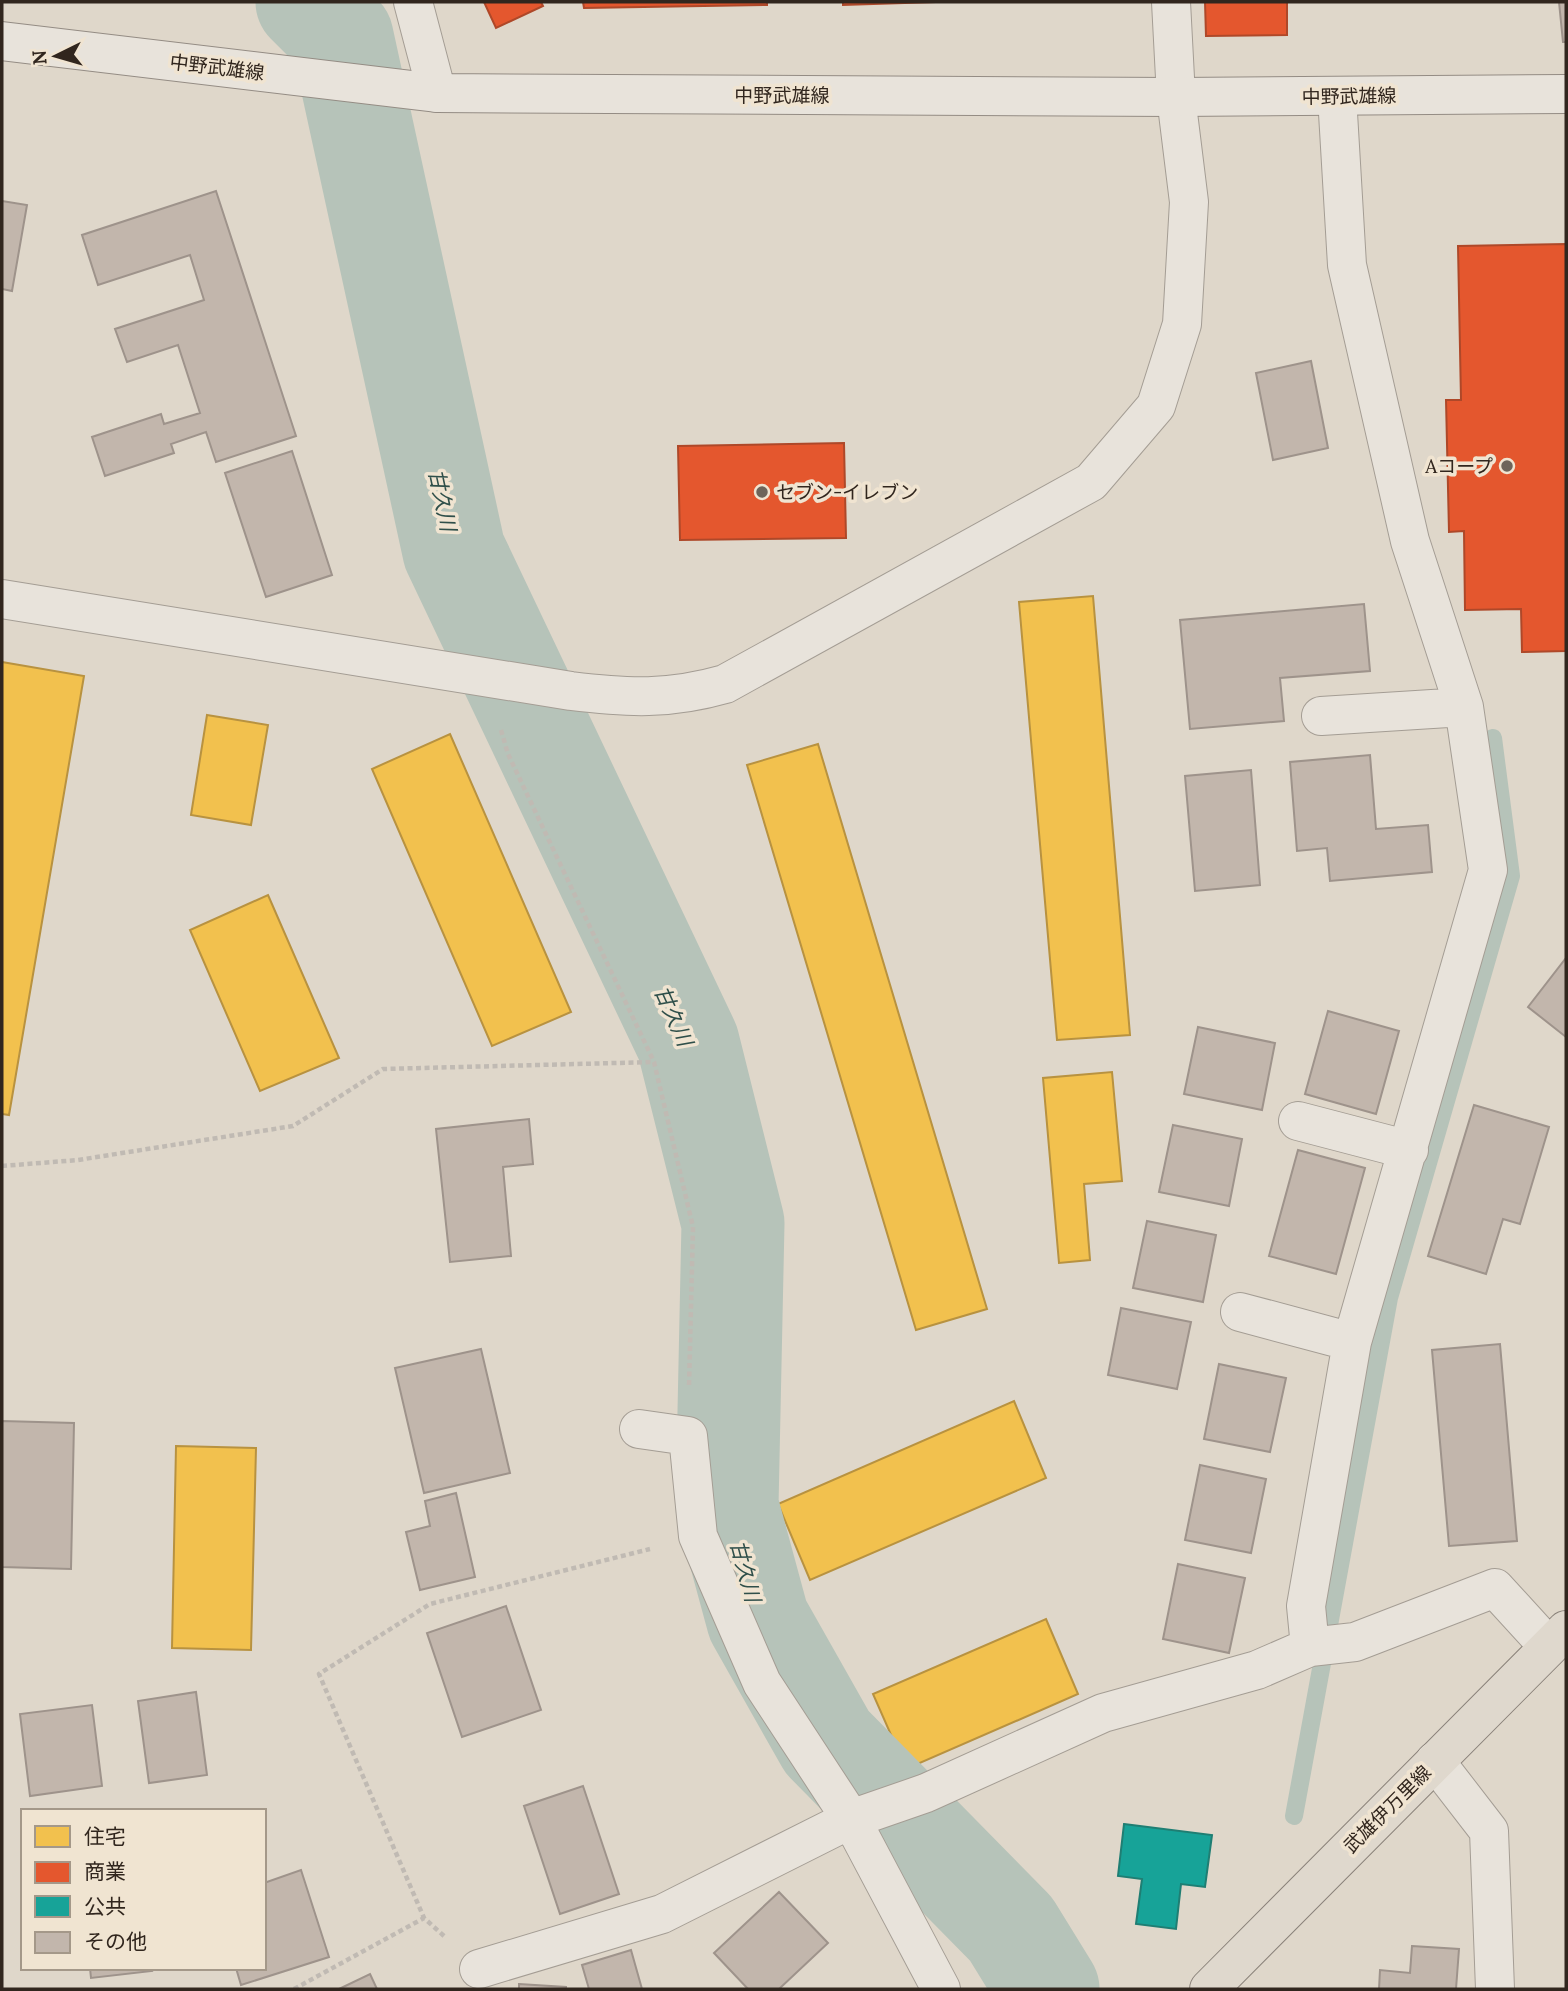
<svg xmlns="http://www.w3.org/2000/svg" width="1568" height="1991" font-family="Lora,'Noto Sans JP',serif">
  <style>
    .homes { fill: #f2c14e; stroke: #b89240; stroke-width: 2 }
    .shops { fill: #e4572e; stroke: #ae4829; stroke-width: 2 }
    .public { fill: #17a398; stroke: #1f7e73; stroke-width: 2 }
    .lines { fill: none; stroke-linecap: round; stroke-linejoin: round }
    .stream { stroke: #b6c3b9; stroke-width: 18 }
    .river { stroke: #b6c3b9; stroke-width: 103 }
    .building { fill: #c2b6ac; stroke: #9e938b; stroke-width: 2 }
    .street-casing { stroke: #a49d94; stroke-width: 40 }
    .secondary-casing { stroke: #948c84; stroke-width: 40 }
    .primary-casing { stroke: #8a827a; stroke-width: 40 }
    .path { stroke: #c0bab3; stroke-width: 4.5; stroke-dasharray: 5 3.5; stroke-linecap: butt }
    .street { stroke: #e8e3db; stroke-width: 38 }
    .secondary { stroke: #e8e3db; stroke-width: 38 }
    .primary { stroke: #dfd8cd; stroke-width: 38 }
    .poi-dot { fill: #6e645a; stroke: #f0e4d1; stroke-width: 2.5 }
    .labels { text-anchor: middle; stroke-width: 7; stroke-linejoin: round; paint-order: stroke }
    .street-label { font-size: 19px; fill: #31261e; stroke: #f0e4d1 }
    .poi-label { font-size: 19px; fill: #31261e; stroke: #f0e4d1; text-anchor: end }
    .water-label { font-size: 21px; font-style: italic; fill: #2f4f4a; stroke: #f0e4d1 }
  </style>
  <rect width="100%" height="100%" fill="#dfd7ca"/>
  <path class="homes" d="M1093,596L1130,1035L1057,1040L1019,602Z
    M2,662L84,676L9,1115L2,1114Z
    M207,715L268,725L251,825L191,815Z
    M450,734L571,1012L492,1046L372,769Z
    M818,744L987,1309L916,1330L747,765Z
    M268,895L339,1058L260,1091L190,930Z
    M1112,1072L1122,1181L1084,1184L1090,1260L1059,1263L1043,1078Z
    M1014,1401L1046,1478L810,1580L778,1504Z
    M176,1446L256,1448L251,1650L172,1648Z
    M1046,1619L1078,1694L906,1769L873,1694Z"/>
  <path class="shops" d="M484,2H541L543,6L496,28Z
    M583,2H767V5L584,8Z
    M843,2H936L843,5Z
    M1205,2H1287V35L1206,36Z
    M1566,244V651L1522,652L1521,609L1465,610L1464,531L1449,532L1446,400H1461L1458,246Z
    M844,443L846,538L680,540L678,446Z"/>
  <path class="public" d="M1124,1824L1212,1835L1205,1887L1181,1884L1176,1929L1136,1924L1142,1879L1118,1876Z"/>
  <g class="lines">
    <path class="stream" d="M1294,1816L1389,1298L1511,876L1493,738"/>
    <path class="river" d="M307,2L342,37L454,551L688,1043L733,1223L727,1506L758,1620L827,1742L1011,1929L1048,1989"/>
  </g>
  <path class="building" d="M1559,2H1566V42H1563Z
    M216,191L296,436L216,462L206,432L171,444L174,453L105,476L92,437L161,414L164,424L200,413L178,345L127,362L115,329L204,300L190,255L98,285L82,235Z
    M2,201L27,205L12,291L2,289Z
    M1311,361L1328,448L1273,460L1256,373Z
    M292,451L332,575L266,597L225,473Z
    M1364,604L1370,671L1280,678L1284,721L1190,729L1180,620Z
    M1370,755L1376,829L1428,825L1432,872L1330,881L1327,848L1297,851L1290,762Z
    M1251,770L1260,885L1195,891L1185,776Z
    M1566,958V1037L1528,1007Z
    M1328,1011L1399,1031L1376,1114L1305,1094Z
    M1198,1027L1275,1043L1262,1110L1184,1094Z
    M1474,1105L1549,1127L1520,1224L1503,1219L1486,1274L1428,1256Z
    M529,1119L533,1164L503,1167L511,1256L450,1262L436,1129Z
    M1173,1125L1242,1139L1229,1206L1159,1192Z
    M1298,1150L1365,1168L1336,1274L1269,1256Z
    M1147,1221L1216,1235L1203,1302L1133,1288Z
    M1121,1308L1191,1322L1177,1389L1108,1375Z
    M1500,1344L1517,1541L1449,1546L1432,1350Z
    M481,1349L510,1473L424,1493L395,1368Z
    M1219,1364L1286,1378L1270,1452L1204,1439Z
    M2,1421L74,1423L71,1569L2,1567Z
    M1200,1465L1266,1479L1251,1553L1185,1540Z
    M456,1493L475,1577L420,1590L406,1532L430,1526L425,1501Z
    M1178,1564L1245,1578L1229,1653L1163,1639Z
    M506,1606L541,1710L462,1737L427,1633Z
    M196,1692L207,1775L149,1783L138,1701Z
    M92,1705L102,1786L30,1796L20,1714Z
    M583,1786L619,1894L560,1914L524,1806Z
    M301,1870L329,1957L241,1985L236,1968H264V1883Z
    M779,1892L828,1943L779,1989H748L714,1953Z
    M1412,1946L1459,1949L1456,1989H1379L1380,1970L1410,1973Z
    M631,1950L642,1989H589L582,1965Z
    M90,1968H151L152,1971L91,1978Z
    M370,1974L377,1989H339Z
    M519,1984L566,1987V1989H519Z"/>
  <g class="lines">
    <g class="street-casing">
      <path id="street" d="M413,2L437,93
        M2,599L571,691C628,698 669,700 725,684L1091,482L1156,406L1182,324L1189,202L1176,97L1171,2
        M1321,716L1464,707
        M1298,1121L1409,1150
        M1240,1312L1352,1342
        M639,1429L688,1436L698,1536L762,1683L851,1819L941,1989
        M1310,1647L1306,1606L1352,1342L1488,870L1464,707L1410,541L1347,265L1337,96
        M1435,1761L1489,1831L1495,1989
        M479,1969L662,1914L851,1819L926,1793L1103,1713L1257,1670L1310,1647L1355,1642L1495,1588L1548,1646"/>
    </g>
    <g class="secondary-casing">
      <path id="secondary" d="M2,41L437,93L1176,97L1566,94"/>
    </g>
    <g class="primary-casing">
      <path id="primary" d="M1209,1989L1566,1630"/>
    </g>
    <path class="path" d="M501,730L508,754L654,1062L693,1227L689,1386
      M2,1166L78,1160L293,1126L383,1069L654,1062
      M444,1936L424,1918L319,1674L430,1604L650,1549
      M294,1989L424,1918"/>
    <use href="#street" class="street"/>
    <use href="#secondary" class="secondary"/>
    <use href="#primary" class="primary"/>
  </g>
  <g class="poi-dot">
    <circle cx="1507" cy="466" r="7"/>
    <circle cx="762" cy="492" r="7"/>
  </g>
  <g class="labels">
    <g class="street-label">
      <text transform="translate(217 67) rotate(7)" y="7">中野武雄線</text>
      <text x="782" y="102">中野武雄線</text>
      <text transform="translate(1349 96) rotate(-1)" y="7">中野武雄線</text>
      <text transform="translate(1387 1809) rotate(-45)" y="7">武雄伊万里線</text>
    </g>
    <g class="poi-label">
      <text x="1493" y="473">Aコープ</text>
      <text x="776" y="499" text-anchor="start">セブン-イレブン</text>
    </g>
    <g class="water-label">
      <text transform="translate(442 500) rotate(78)" y="7">甘久川</text>
      <text transform="translate(673 1016) rotate(66)" y="7">甘久川</text>
      <text transform="translate(745 1571) rotate(75)" y="7">甘久川</text>
    </g>
  </g>
  <rect width="1568" height="1991" fill="none" stroke="#31261e" stroke-width="7"/>
  <rect x="21" y="1809" width="245" height="161" fill="#f0e4d1" stroke="#a49889" stroke-width="2"/>
  <rect x="35" y="1826" width="35" height="21" fill="#f2c14e" stroke="#a49889" stroke-width="2"/>
  <text x="84" y="1844" font-size="21" fill="#31261e">住宅</text>
  <rect x="35" y="1862" width="35" height="21" fill="#e4572e" stroke="#a49889" stroke-width="2"/>
  <text x="84" y="1879" font-size="21" fill="#31261e">商業</text>
  <rect x="35" y="1896" width="35" height="21" fill="#17a398" stroke="#a49889" stroke-width="2"/>
  <text x="84" y="1914" font-size="21" fill="#31261e">公共</text>
  <rect x="35" y="1932" width="35" height="21" fill="#c2b6ac" stroke="#a49889" stroke-width="2"/>
  <text x="84" y="1949" font-size="21" fill="#31261e">その他</text>
  <g transform="translate(56 56) rotate(265)" stroke="#f0e4d1" stroke-width="5" paint-order="stroke">
  <path d="M0-5L12 26L0 18L-12 26Z" fill="#31261e"/>
  <text y="-10" font-size="19" font-weight="bold" text-anchor="middle" fill="#31261e">N</text>
  </g>
</svg>
